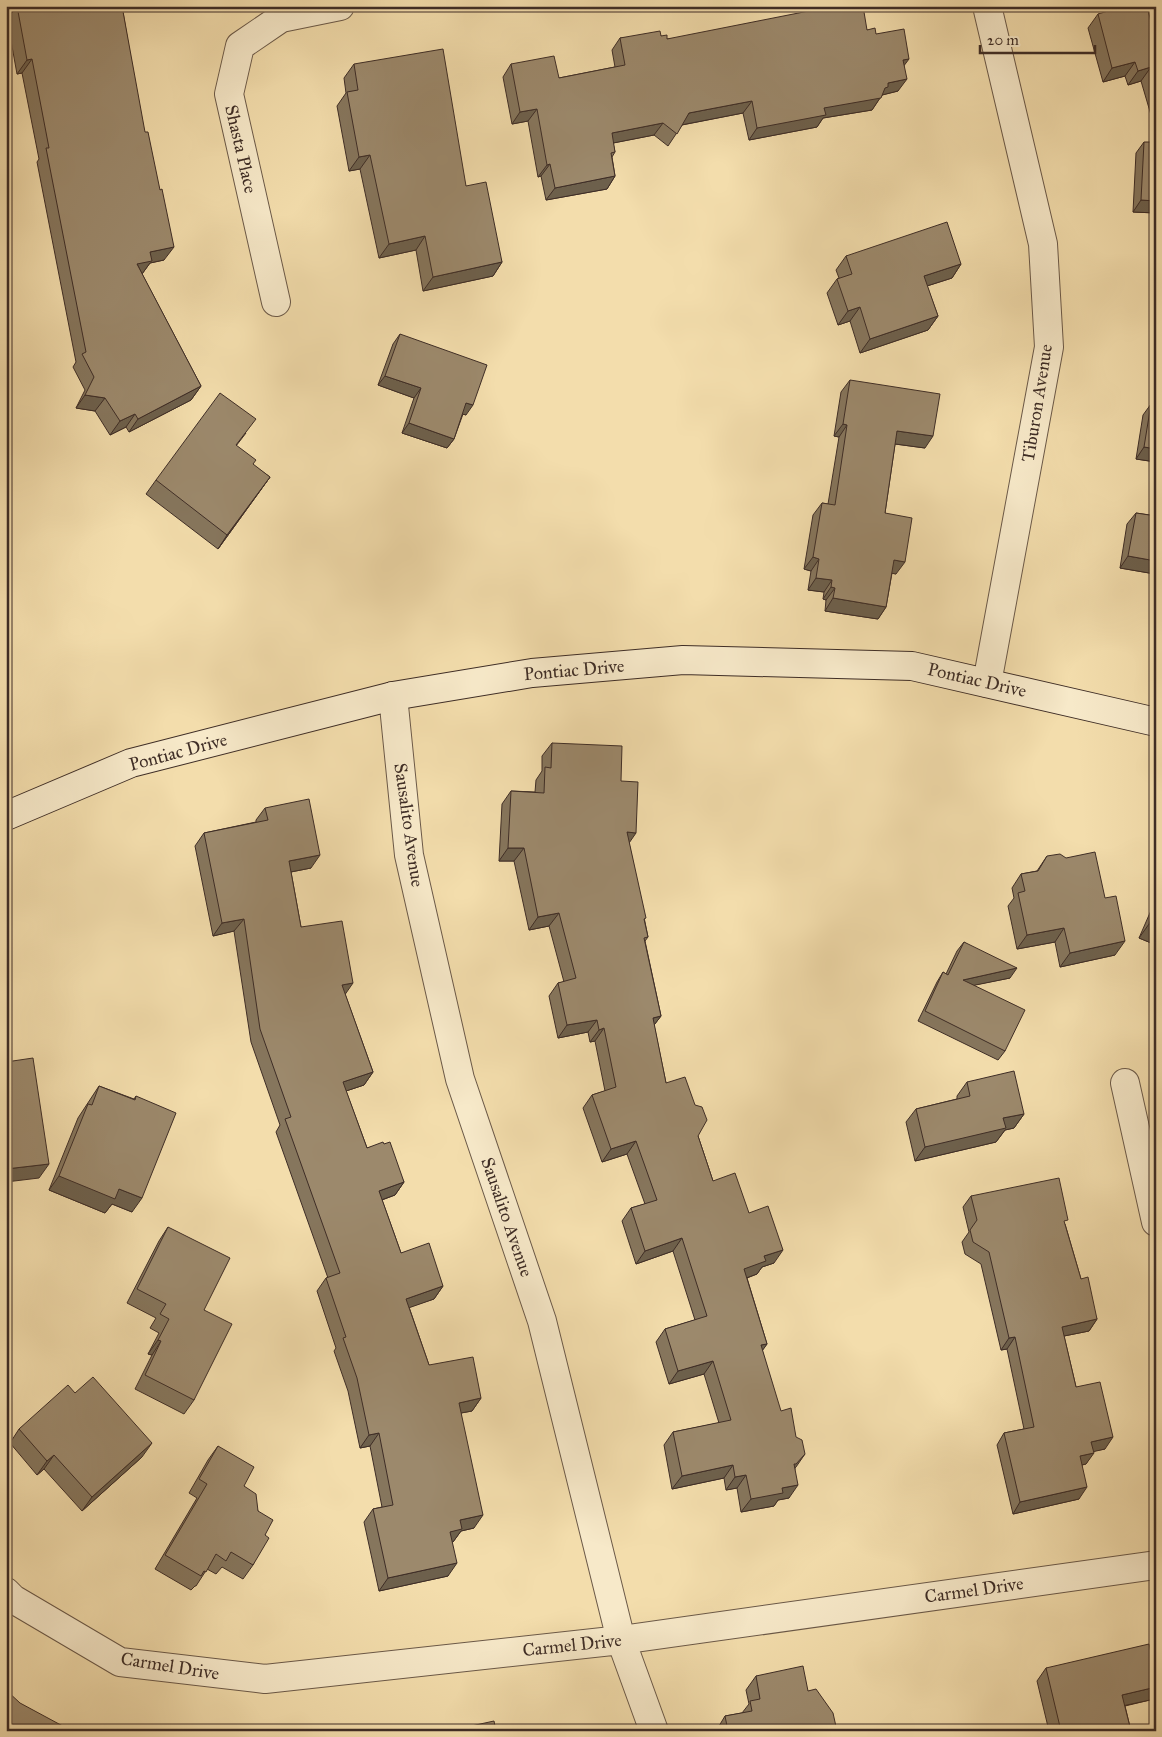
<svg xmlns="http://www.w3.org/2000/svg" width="1162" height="1737" font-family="'IM FELL Great Primer',serif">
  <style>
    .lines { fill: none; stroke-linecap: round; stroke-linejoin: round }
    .minor-casing { stroke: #6b5948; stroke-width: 30 }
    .secondary-casing { stroke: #3e2d26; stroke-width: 30 }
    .minor { stroke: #f7e9c9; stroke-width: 28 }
    .secondary { stroke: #f7e9c9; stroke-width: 28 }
    .wall { fill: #86765d; stroke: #3e2d26 }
    .shaded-wall { fill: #6d604c; stroke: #3e2d26 }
    .building { fill: #9c896c; stroke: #3e2d26 }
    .labels { text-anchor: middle; stroke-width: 5; stroke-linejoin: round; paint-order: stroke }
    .street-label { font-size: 18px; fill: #3e2d26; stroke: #f7e9c9 }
  </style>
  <rect width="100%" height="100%" fill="#f3ddac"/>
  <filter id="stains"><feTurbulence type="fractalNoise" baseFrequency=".004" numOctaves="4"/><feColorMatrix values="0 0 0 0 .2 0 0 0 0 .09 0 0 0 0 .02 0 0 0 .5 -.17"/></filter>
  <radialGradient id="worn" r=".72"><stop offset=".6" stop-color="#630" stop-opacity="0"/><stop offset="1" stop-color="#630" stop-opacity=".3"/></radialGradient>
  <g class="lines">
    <g class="minor-casing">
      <path id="minor" d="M987,6L1043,244L1049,347L987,683
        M276,302L229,94L240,46L281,18L340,6
        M393,696L409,855L460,1079L542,1321L621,1640L654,1731
        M1125,1083L1156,1222
        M6,1592L13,1599L120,1662L265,1679L621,1640L1156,1565"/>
    </g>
    <g class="secondary-casing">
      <path id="secondary" d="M6,816L131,763L393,696L532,673L683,660L912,666L1156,722"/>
    </g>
    <use href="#minor" class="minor"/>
    <use href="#secondary" class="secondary"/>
  </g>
  <path class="wall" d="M6,6H122L164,260L150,263L142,274L201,386L191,400L129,432L126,427L110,435L95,411L76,408L85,390L73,367L76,362L37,162L39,159L22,73L17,74L6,13Z
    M1098,14L1153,30L1156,29V114L1151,115L1141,81L1128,85L1125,76L1103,82L1088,28Z
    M867,30L876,34L904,66L898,91L882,95L872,110L823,118L817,127L749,140L743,113L682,125L668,146L654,135L613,143L615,152L612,157L615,176L607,189L546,200L541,176L538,177L528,121L512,124L503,77L511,64L559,78L615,67L612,50L620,38L661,36L667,39Z
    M354,64L466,186L502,262L493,276L423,291L416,250L379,258L360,169L349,171L337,106L346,93L344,78Z
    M1144,142L1156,213L1133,212L1136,153Z
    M846,256L961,264L952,278L927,286L938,316L928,330L860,353L850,321L838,325L827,293L837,279L839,278L836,270Z
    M400,334L466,415L463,414L454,439L447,448L402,433L414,398L378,385L393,344Z
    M850,380L925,448L895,444L885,513L896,574L892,573L886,607L878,619L825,611L826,600L823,599L824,592L808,590L811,571L804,569L813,515L822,503L828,504L839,437L834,436L841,392Z
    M1151,404L1156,462L1136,459L1143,415Z
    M246,433L236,446L253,465L270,477L218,549L146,494L156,480Z
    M1136,513L1156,516V595L1151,594L1155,574L1120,568L1127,524Z
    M1156,598V616H1153Z
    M552,743L621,781L629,843L648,937L645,941L661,1016L654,1025L666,1083L698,1136L713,1181L749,1213L774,1263L762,1267L757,1274L747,1278L767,1344L762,1350L795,1469L789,1498L778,1500L774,1506L741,1512L737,1488L726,1490L724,1478L672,1489L664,1445L673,1432L719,1423L704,1374L669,1384L656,1342L665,1329L695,1320L673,1251L636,1264L622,1221L631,1208L645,1204L627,1154L602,1162L583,1108L592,1095L605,1091L595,1041L590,1042L588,1032L558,1038L549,996L558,983L564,982L549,926L529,930L514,861H499L502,804L511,791L535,792L536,780L542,771V756Z
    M265,808L311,868L291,872L301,927L345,994L373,1072L364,1085L346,1091L367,1148L384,1144L404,1182L395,1195L382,1200L401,1253L443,1286L434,1299L409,1307L429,1365L481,1398L472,1411L461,1413L474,1528L461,1531L453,1542H452L448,1576L379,1591L364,1522L373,1509L382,1507L370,1446L360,1448L348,1391L334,1351L336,1348L317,1291L326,1278H328L276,1132L280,1125L251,1042L234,931L213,936L195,846L204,833L256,822V820Z
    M1047,856L1115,955L1060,967L1055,942L1017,949L1008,906L1014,898L1012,888L1021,874L1037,871Z
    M1156,899V945L1139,938Z
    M964,942L1010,978L974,985L1005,1051L998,1060L918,1021L937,982L943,972L946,974L957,951Z
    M967,1082L1024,1114L1014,1128L1005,1130L996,1142L915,1161L906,1122L916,1109L957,1099V1096Z
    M99,1086L134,1099L136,1096L132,1212L112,1204L105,1213L49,1190L78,1118Z
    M971,1196L1065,1224L1081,1279L1097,1319L1089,1331L1064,1336L1076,1387L1105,1449L1094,1451L1086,1464L1082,1465L1079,1499L1013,1514L997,1445L1004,1433L1024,1429L1007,1349L1001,1350L981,1264L965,1254L962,1242L969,1232L963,1207Z
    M168,1227L204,1310L194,1400L184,1414L135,1389L152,1355L148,1354L159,1333L150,1328L156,1318L127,1303L159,1241Z
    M75,1393L142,1457L82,1511L44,1469L37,1475L10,1443L19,1429Z
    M218,1446L244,1486L258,1511L265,1535L253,1565L243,1579L222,1567L216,1574L207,1569L196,1586H195L191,1590L155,1569L197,1498L189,1493L208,1460Z
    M1046,1668L1150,1700L1125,1706L1131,1731H1049L1037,1681Z
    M756,1676L808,1691L837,1731H716L725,1716L742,1713L749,1704L746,1690Z"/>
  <path class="shaded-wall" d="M32,59L22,73L17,74L27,60Z
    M909,59L900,71L903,60Z
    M1135,62L1125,76L1103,82L1112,68Z
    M1151,67L1141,81L1128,85L1138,71Z
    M907,79L898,91L882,95L872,110L823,118L817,127L749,140L757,128L824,108L888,83Z
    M752,101L743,113L681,125L689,113Z
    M1156,108V114L1151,115Z
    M537,109L528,121L512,124L520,112Z
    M663,123L654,135L603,145L612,133Z
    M370,155L360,169L349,171L359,157Z
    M550,164L541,176L538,177L547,165Z
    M615,176L607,189L546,200L555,188Z
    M1141,200L1156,201V213L1133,212Z
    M425,236L416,250L379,258L389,244Z
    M174,247L164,260L150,263L142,274L137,264L150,252Z
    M502,262L493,276L423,291L433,277Z
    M961,264L952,278L914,290L924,276Z
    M860,307L850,321L838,325L848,311Z
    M938,316L928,330L860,353L870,339Z
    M385,376L421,388L414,398L378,385Z
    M201,386L191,400L129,432L138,419Z
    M85,395L105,398L95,411L76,408Z
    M466,403L473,405L466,415L459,413Z
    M135,414L126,427L110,435L120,421Z
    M409,423L454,439L447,448L402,433Z
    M843,424L847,425L839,437L834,436Z
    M897,431L933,436L925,448L888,443Z
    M1144,447L1156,449V462L1136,459Z
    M270,477L260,491L218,549L227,535Z
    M1128,556L1156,561V573L1155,574L1120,568Z
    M813,557L819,559L811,571L804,569Z
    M894,560L905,562L896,574L885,572Z
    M816,578L832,580L824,592L808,590Z
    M831,587L835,588L826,600L823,599Z
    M1156,588V595L1151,594Z
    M833,598L886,607L878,619L825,611Z
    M627,832L636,833L627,846Z
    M508,848H524L514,861H499Z
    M320,855L311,868L280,874L289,861Z
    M559,913L549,926L529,930L538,917Z
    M244,919L234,931L213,936L222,923Z
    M1149,924L1156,927V945L1139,938Z
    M1064,928L1055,942L1017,949L1027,935Z
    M1125,941L1115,955L1060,967L1070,953Z
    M1017,968L1010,978L956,989L963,980Z
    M353,983L344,996L342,985Z
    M661,1016L651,1029L653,1018Z
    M597,1020L588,1032L558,1038L567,1025Z
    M604,1028L595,1041L590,1042L599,1030Z
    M373,1072L364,1085L334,1095L343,1082Z
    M1024,1114L1014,1128L1005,1130L996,1142L915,1161L925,1147L1003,1118Z
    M636,1141L627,1154L602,1162L611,1149Z
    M49,1164L39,1178L6,1182V1169Z
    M59,1176L119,1189L142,1198L132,1212L112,1204L105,1213L49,1190Z
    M404,1182L395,1195L370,1204L379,1191Z
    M682,1238L673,1251L636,1264L645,1251Z
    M783,1250L774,1263L762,1267L757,1274L735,1282L744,1269L764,1256Z
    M443,1286L434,1299L397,1312L406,1299Z
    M1097,1319L1089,1331L1054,1338L1062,1327Z
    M1015,1337L1007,1349L1001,1350L1009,1338Z
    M158,1340L161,1341L152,1355L148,1354Z
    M767,1344L758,1357L761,1345Z
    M713,1361L704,1374L669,1384L678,1371Z
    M481,1398L472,1411L450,1415L459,1403Z
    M379,1433L370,1446L360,1448L369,1435Z
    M1113,1437L1105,1449L1083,1454L1091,1442Z
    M152,1443L142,1457L82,1511L92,1497Z
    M1094,1453L1086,1464L1072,1467L1080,1456Z
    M805,1454L796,1467L787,1477L794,1464Z
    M54,1455L44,1469L37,1475L47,1461Z
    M733,1465L724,1478L672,1489L682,1476Z
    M746,1475L737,1488L726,1490L735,1477Z
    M798,1485L789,1498L778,1500L774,1506L741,1512L751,1499L782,1488Z
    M1087,1487L1079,1499L1013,1514L1020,1502Z
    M483,1515L474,1528L461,1531L453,1542L441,1545L450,1532L460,1520Z
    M457,1563L448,1576L379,1591L388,1578Z
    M1156,1687V1691L1150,1700L1113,1708L1122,1695Z"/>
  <path class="building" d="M17,6H122L145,132H148L160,190L162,189L174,247L150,252L152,261L137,264L201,386L138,419L135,414L120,421L105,398L85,395L94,377L82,354L86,352L46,148H49L32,59L27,60Z
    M834,6H863L867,30L875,28L876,34L904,29L909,59L903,60L907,79L888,83V87L885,88L881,98L824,108L826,115L757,128L752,101L689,113L677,134L663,123L612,133L615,152L611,153L615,176L555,188L550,164L547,165L537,109L520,112L511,64L554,56L559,78L625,65L620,38L660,31L661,36L667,35V39Z
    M1125,6H1147L1153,30L1156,29V85L1151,67L1138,71L1135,62L1112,68L1098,14Z
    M443,49L466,186L486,182L502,262L433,277L425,236L389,244L370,155L359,157L347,92L358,90L354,64Z
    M1144,142H1156V201L1141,200Z
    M947,222L961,264L924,276L938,316L870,339L860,307L848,311L837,279L852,274L846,256Z
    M400,334L487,365L473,405L466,403L454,439L409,423L421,388L385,376Z
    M850,380L940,394L933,436L897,431L885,513L912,518L905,562L894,560L886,607L833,598L835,588L831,587L832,580L816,578L819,559L813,557L822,503L835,505L847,425L843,424Z
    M220,393L256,419L236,445L256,460L253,464L270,477L227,535L156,480Z
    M1151,404L1156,405V449L1144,447Z
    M1136,513L1156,516V561L1128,556Z
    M552,743L622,746L621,781L638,782L636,833L627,832L646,918L644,919L648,937L644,938L661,1016L653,1018L666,1083L685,1077L695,1105L702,1107L707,1120L698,1136L713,1181L735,1173L749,1213L768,1206L783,1250L764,1256L766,1261L744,1269L767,1344L761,1345L781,1411L791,1408L796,1437L802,1440L805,1454L796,1464H794L798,1485L782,1488L783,1493L751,1499L746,1475L735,1477L733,1465L682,1476L673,1432L731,1420L713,1361L678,1371L665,1329L707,1316L682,1238L645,1251L631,1208L657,1200L636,1141L611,1149L592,1095L616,1087L604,1028L599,1030L597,1020L567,1025L558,983L576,978L559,913L538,917L524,848H508L511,791L544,793L545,767L551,768Z
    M309,799L320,855L289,861L301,927L342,921L353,983L342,985L373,1072L343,1082L367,1148L383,1142L384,1144L390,1142L404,1182L379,1191L401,1253L429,1243L443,1286L406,1299L429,1365L473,1357L481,1398L459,1403L483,1515L460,1520L462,1529L450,1532L457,1563L388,1578L373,1509L393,1505L379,1433L369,1435L357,1378L343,1338L346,1337L326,1278L340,1273L285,1119L291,1117L260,1029L244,919L222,923L204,833L268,820L265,808Z
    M1095,852L1105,898L1116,896L1125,941L1070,953L1064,928L1027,935L1018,893L1025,891L1021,874L1038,871L1047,856L1060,854L1066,858Z
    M1156,908V927L1149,924Z
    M964,942L1017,968L963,980L1025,1010L1005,1051L925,1011L943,972L948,975Z
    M33,1058L49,1164L6,1169V1062Z
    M1014,1071L1024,1114L1003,1118L1006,1128L925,1147L916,1109L970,1096L967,1082Z
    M99,1086L135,1100L136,1096L176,1113L142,1198L119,1189L115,1199L59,1176L88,1104L92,1105Z
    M1059,1178L1068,1220L1064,1221L1081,1279L1088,1277L1097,1319L1062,1327L1076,1387L1100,1382L1113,1437L1091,1442L1094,1453L1080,1456L1087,1487L1020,1502L1004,1433L1034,1427L1015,1337L1009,1338L989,1252L973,1242L970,1230L977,1220L971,1196Z
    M168,1227L230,1258L204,1310L232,1324L194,1400L145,1375L161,1341L158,1340L169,1319L160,1314L166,1304L137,1289Z
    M93,1377L152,1443L92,1497L54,1455L47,1461L19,1429L68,1385L75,1393Z
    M218,1446L254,1467L244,1486L256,1494L258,1511L273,1520L265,1535L269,1538L253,1565L231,1552L226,1561L216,1554L206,1572L204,1571L201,1576L165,1555L207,1484L199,1479Z
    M1149,1644L1156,1673V1687L1122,1695L1131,1731H1061L1046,1668Z
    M803,1666L808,1691L816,1689L833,1713L837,1731H728L725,1716L752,1711L750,1701L760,1699L756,1676Z
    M6,1690L20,1703L72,1731H6Z
    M494,1721L496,1731H463L462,1728Z"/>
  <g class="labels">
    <g class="street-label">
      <text transform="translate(241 149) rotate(77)" y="6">Shasta Place</text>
      <text transform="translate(1037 403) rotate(-81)" y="6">Tiburon Avenue</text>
      <text transform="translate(574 670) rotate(-5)" y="6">Pontiac Drive</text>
      <text transform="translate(977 680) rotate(13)" y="6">Pontiac Drive</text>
      <text transform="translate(178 752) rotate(-15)" y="6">Pontiac Drive</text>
      <text transform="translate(409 825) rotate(82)" y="6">Sausalito Avenue</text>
      <text transform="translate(507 1217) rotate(71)" y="6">Sausalito Avenue</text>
      <text transform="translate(974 1590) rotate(-8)" y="6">Carmel Drive</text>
      <text transform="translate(572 1645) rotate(-6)" y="6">Carmel Drive</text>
      <text transform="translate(170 1666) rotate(9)" y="6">Carmel Drive</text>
    </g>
  </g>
  <rect width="1162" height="1737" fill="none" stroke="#f3ddac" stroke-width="25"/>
  <rect x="8" y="8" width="1147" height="1722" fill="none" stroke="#3e2d26" stroke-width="2.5"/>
  <rect x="12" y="12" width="1137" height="1712" fill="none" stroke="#3e2d26"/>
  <path d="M980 45v8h115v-8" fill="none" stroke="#3e2d26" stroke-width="2.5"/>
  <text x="987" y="45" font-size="15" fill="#3e2d26" stroke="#f7e9c9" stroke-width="4" paint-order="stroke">20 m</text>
  <rect width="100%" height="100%" filter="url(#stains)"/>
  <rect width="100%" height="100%" fill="url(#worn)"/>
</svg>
